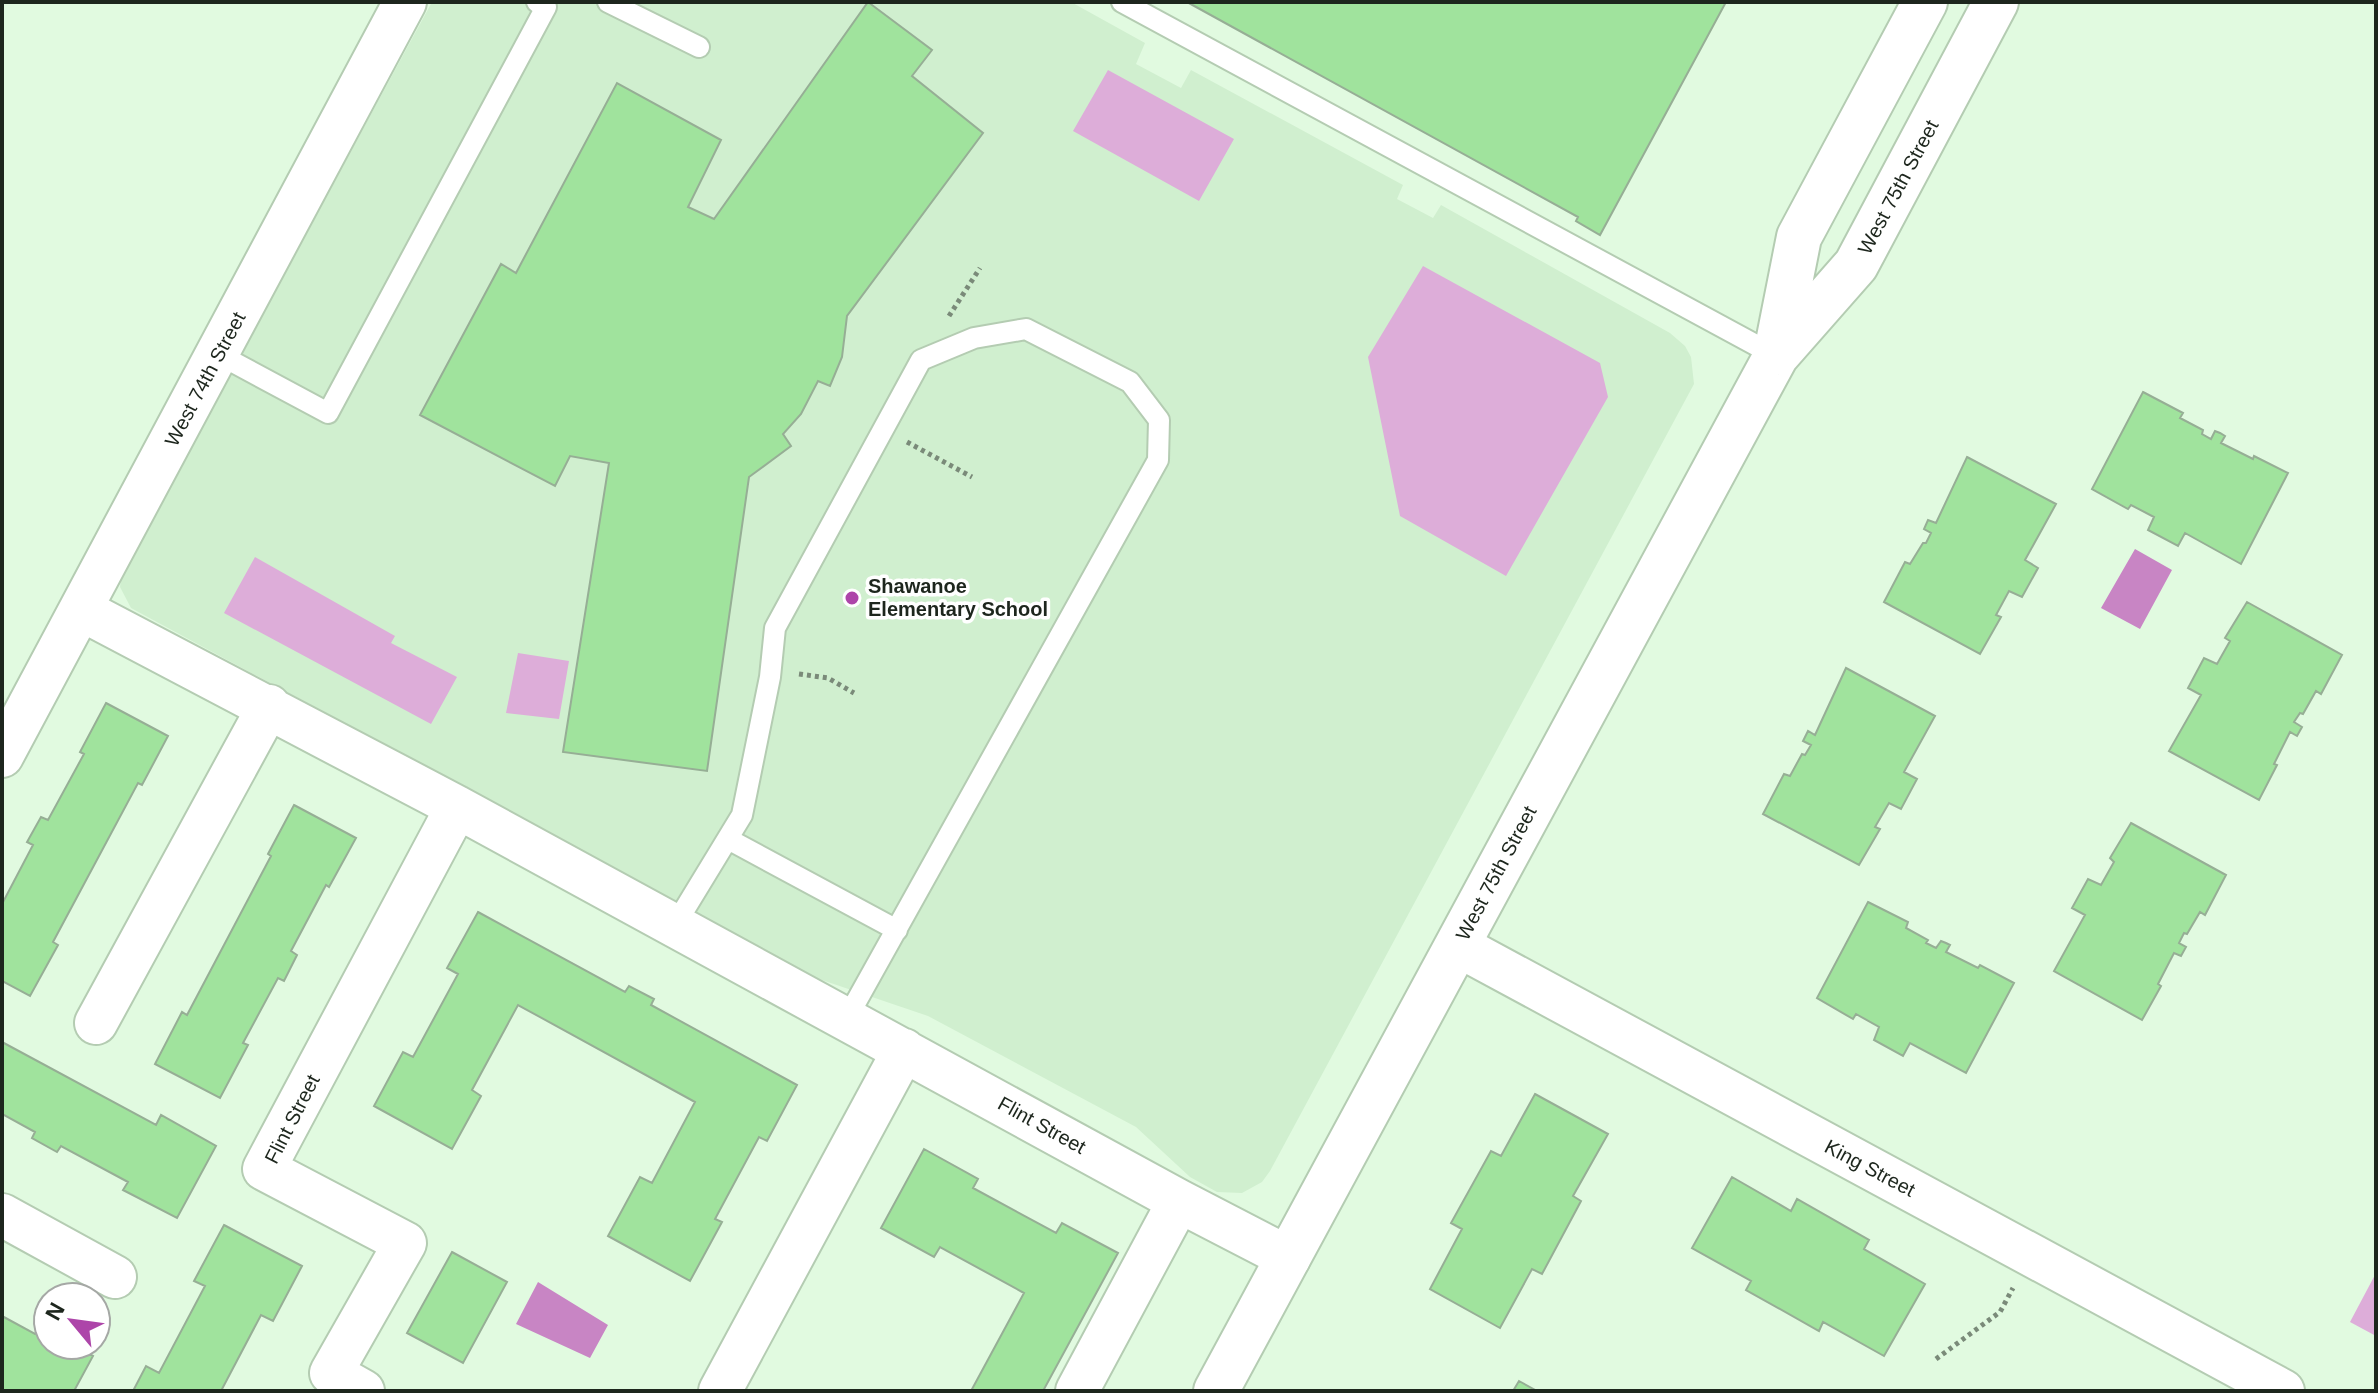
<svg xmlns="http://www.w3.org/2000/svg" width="2378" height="1393" font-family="Helvetica,sans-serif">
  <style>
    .built { fill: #d0efcf }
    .green { fill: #ddadd9 }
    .water { fill: #c885c4 }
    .building { fill: #a0e39d; stroke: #96ae95; stroke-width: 2 }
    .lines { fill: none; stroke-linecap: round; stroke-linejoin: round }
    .service-casing { stroke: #b4ccb2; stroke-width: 24 }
    .minor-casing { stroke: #b4ccb2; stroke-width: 46 }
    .secondary-casing { stroke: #b4ccb2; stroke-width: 48 }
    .path { stroke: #7a8a79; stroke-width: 5; stroke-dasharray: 4 4; stroke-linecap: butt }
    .service { stroke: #fff; stroke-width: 20 }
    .minor { stroke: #fff; stroke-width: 42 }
    .secondary { stroke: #fff; stroke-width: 44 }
    .poi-dot { fill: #ad45a9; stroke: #fff; stroke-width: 3 }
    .labels { text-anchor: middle; stroke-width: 7; stroke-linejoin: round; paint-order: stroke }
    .street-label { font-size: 20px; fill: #1d261d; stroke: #fff }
    .poi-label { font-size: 20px; font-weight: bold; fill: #1d261d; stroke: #fff; text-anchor: start }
  </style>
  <rect width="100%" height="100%" fill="#e1fae0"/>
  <path class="built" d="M432,2H1071L1145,43L1136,64L1181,88L1191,70L1403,185L1397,199L1433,218L1441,205L1670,333L1685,346L1691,357L1694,384L1270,1171L1262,1182L1242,1193L1217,1192L1190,1177L1136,1127L928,1016L819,979L131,608L120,587L122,572Z"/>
  <path class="green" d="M1108,70L1234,139L1199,201L1073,131Z
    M1423,266L1600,363L1608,397L1506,576L1400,516L1368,357Z
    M255,557L395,636L391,643L457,677L431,724L224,613Z
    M518,653L569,661L559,719L506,713Z
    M2376,1273V1336L2350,1322Z"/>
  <path class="water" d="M2135,549L2172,570L2140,629L2101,608Z
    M538,1282L608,1325L590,1358L516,1324Z"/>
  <path class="building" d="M868,2L932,50L912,76L983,133L847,316L842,357L830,386L818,381L801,414L783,434L791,446L749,477L707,771L563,752L609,463L570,456L555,486L420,415L501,264L516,273L617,83L721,140L688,207L714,219Z
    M1187,2H1726L1600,235L1576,221L1578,217Z
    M2143,392L2183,413L2180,418L2203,430L2202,434L2211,439L2215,431L2220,433L2225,436L2221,443L2253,459L2254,456L2288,473L2241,564L2185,533L2178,546L2148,530L2154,517L2131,505L2128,509L2092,489Z
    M1967,457L2056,504L2025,560L2038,568L2022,597L2009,591L1996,615L2001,617L1980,654L1884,602L1905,562L1910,564L1923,543H1926L1931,533L1924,529L1928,520L1936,523Z
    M2247,602L2342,655L2321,694L2316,691L2303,714L2300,713L2294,722L2302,727L2297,736L2290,732L2274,764L2277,765L2259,800L2169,751L2201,695L2188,688L2204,658L2217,664L2230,641L2225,638Z
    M1846,668L1935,716L1904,772L1917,779L1901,809L1889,803L1875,827L1880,829L1859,865L1763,814L1784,774L1790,776L1802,754L1805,755L1811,745L1803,741L1808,731L1815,735Z
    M106,703L168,736L142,785L138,783L53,942L58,945L30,996L2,981V904L33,845L27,842L41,817L48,820L84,754L80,752Z
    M294,805L356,838L329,887L326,885L291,951L297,955L284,981L278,978L243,1043L248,1045L220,1098L155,1064L182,1012L187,1015L271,856L268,854Z
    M2131,823L2226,875L2205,915L2200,912L2187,934L2184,933L2179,943L2186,947L2181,956L2174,953L2158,984L2161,986L2142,1020L2054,971L2085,915L2072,908L2088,879L2101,885L2114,862L2110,858Z
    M1868,902L1908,922L1906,928L1928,940L1926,943L1936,948L1941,941L1946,943L1950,945L1946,952L1978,968L1980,965L2014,983L1966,1073L1910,1043L1903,1056L1874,1040L1879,1027L1856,1014L1853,1019L1817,998Z
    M478,912L625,992L629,986L654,999L651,1005L797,1085L767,1141L759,1137L715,1219L722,1222L690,1281L608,1236L640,1177L652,1183L695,1102L518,1005L472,1090L481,1096L452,1149L374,1106L403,1052L413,1057L458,974L447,968Z
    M2,1042L156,1125L161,1115L216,1146L177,1218L123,1190L128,1182L61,1146L57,1152L32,1138L35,1132L2,1114Z
    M1535,1094L1608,1134L1573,1196L1581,1201L1542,1274L1532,1269L1500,1328L1430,1289L1462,1229L1451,1223L1491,1151L1501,1156Z
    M924,1149L978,1179L973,1188L1056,1233L1062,1223L1118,1253L1043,1391H971L1024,1293L940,1247L934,1257L881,1228Z
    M1732,1177L1791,1211L1797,1199L1869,1240L1864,1249L1925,1284L1884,1356L1823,1322L1819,1331L1746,1290L1751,1281L1692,1248Z
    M224,1225L302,1266L273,1321L261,1315L221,1391H133L146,1366L159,1373L205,1286L194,1281Z
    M452,1252L507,1282L463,1363L407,1333Z
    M2,1316L35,1334L40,1327L48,1331V1345H73L93,1356L74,1391H2Z
    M1519,1381L1537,1391H1513Z"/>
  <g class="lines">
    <g class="service-casing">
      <path id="service" d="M608,2L699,47
        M1122,2L1776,356
        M218,354L328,413L546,7L537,2
        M728,839L897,930
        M675,925L742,815L770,677L775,628L921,360L974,338L1026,329L1130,382L1159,420L1158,460L847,1018"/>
    </g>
    <g class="minor-casing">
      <path id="minor" d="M82,610L457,807L1179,1201L1289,1258
        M2,756L405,2
        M1457,945L2283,1391
        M96,1023L269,706
        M2,1215L115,1277
        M363,1391L331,1373L405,1243L264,1169L457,807
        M720,1391L904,1050
        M1077,1391L1179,1201"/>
    </g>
    <g class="secondary-casing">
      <path id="secondary" d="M1776,353L1799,237L1925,2
        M1216,1391L1776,356L1856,265L1996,2"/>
    </g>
    <path class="path" d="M949,316L980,268
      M907,442L972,477
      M799,674L828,678L854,693
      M1936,1359L2000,1312L2013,1288"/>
    <use href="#service" class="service"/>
    <use href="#minor" class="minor"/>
    <use href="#secondary" class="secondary"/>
  </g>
  <circle class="poi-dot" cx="852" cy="598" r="8"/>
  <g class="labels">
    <g class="street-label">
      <text transform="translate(1898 187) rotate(-62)" y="7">West 75th Street</text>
      <text transform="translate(205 379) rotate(-62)" y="7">West 74th Street</text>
      <text transform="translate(1496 873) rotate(-62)" y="7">West 75th Street</text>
      <text transform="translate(292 1119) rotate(-63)" y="7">Flint Street</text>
      <text transform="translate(1042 1125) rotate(29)" y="7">Flint Street</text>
      <text transform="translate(1870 1168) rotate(28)" y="7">King Street</text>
    </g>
    <g class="poi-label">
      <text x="868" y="593">Shawanoe<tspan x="868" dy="23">Elementary School</tspan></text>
    </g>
  </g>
  <rect width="2378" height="1393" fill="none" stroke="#1d261d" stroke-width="8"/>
  <g transform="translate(72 1321) rotate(299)"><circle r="38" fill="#ffffff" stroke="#a5a8a5" stroke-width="2"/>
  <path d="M0-6L14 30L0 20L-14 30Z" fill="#ad45a9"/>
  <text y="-12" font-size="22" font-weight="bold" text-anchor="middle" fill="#1d261d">N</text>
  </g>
</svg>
